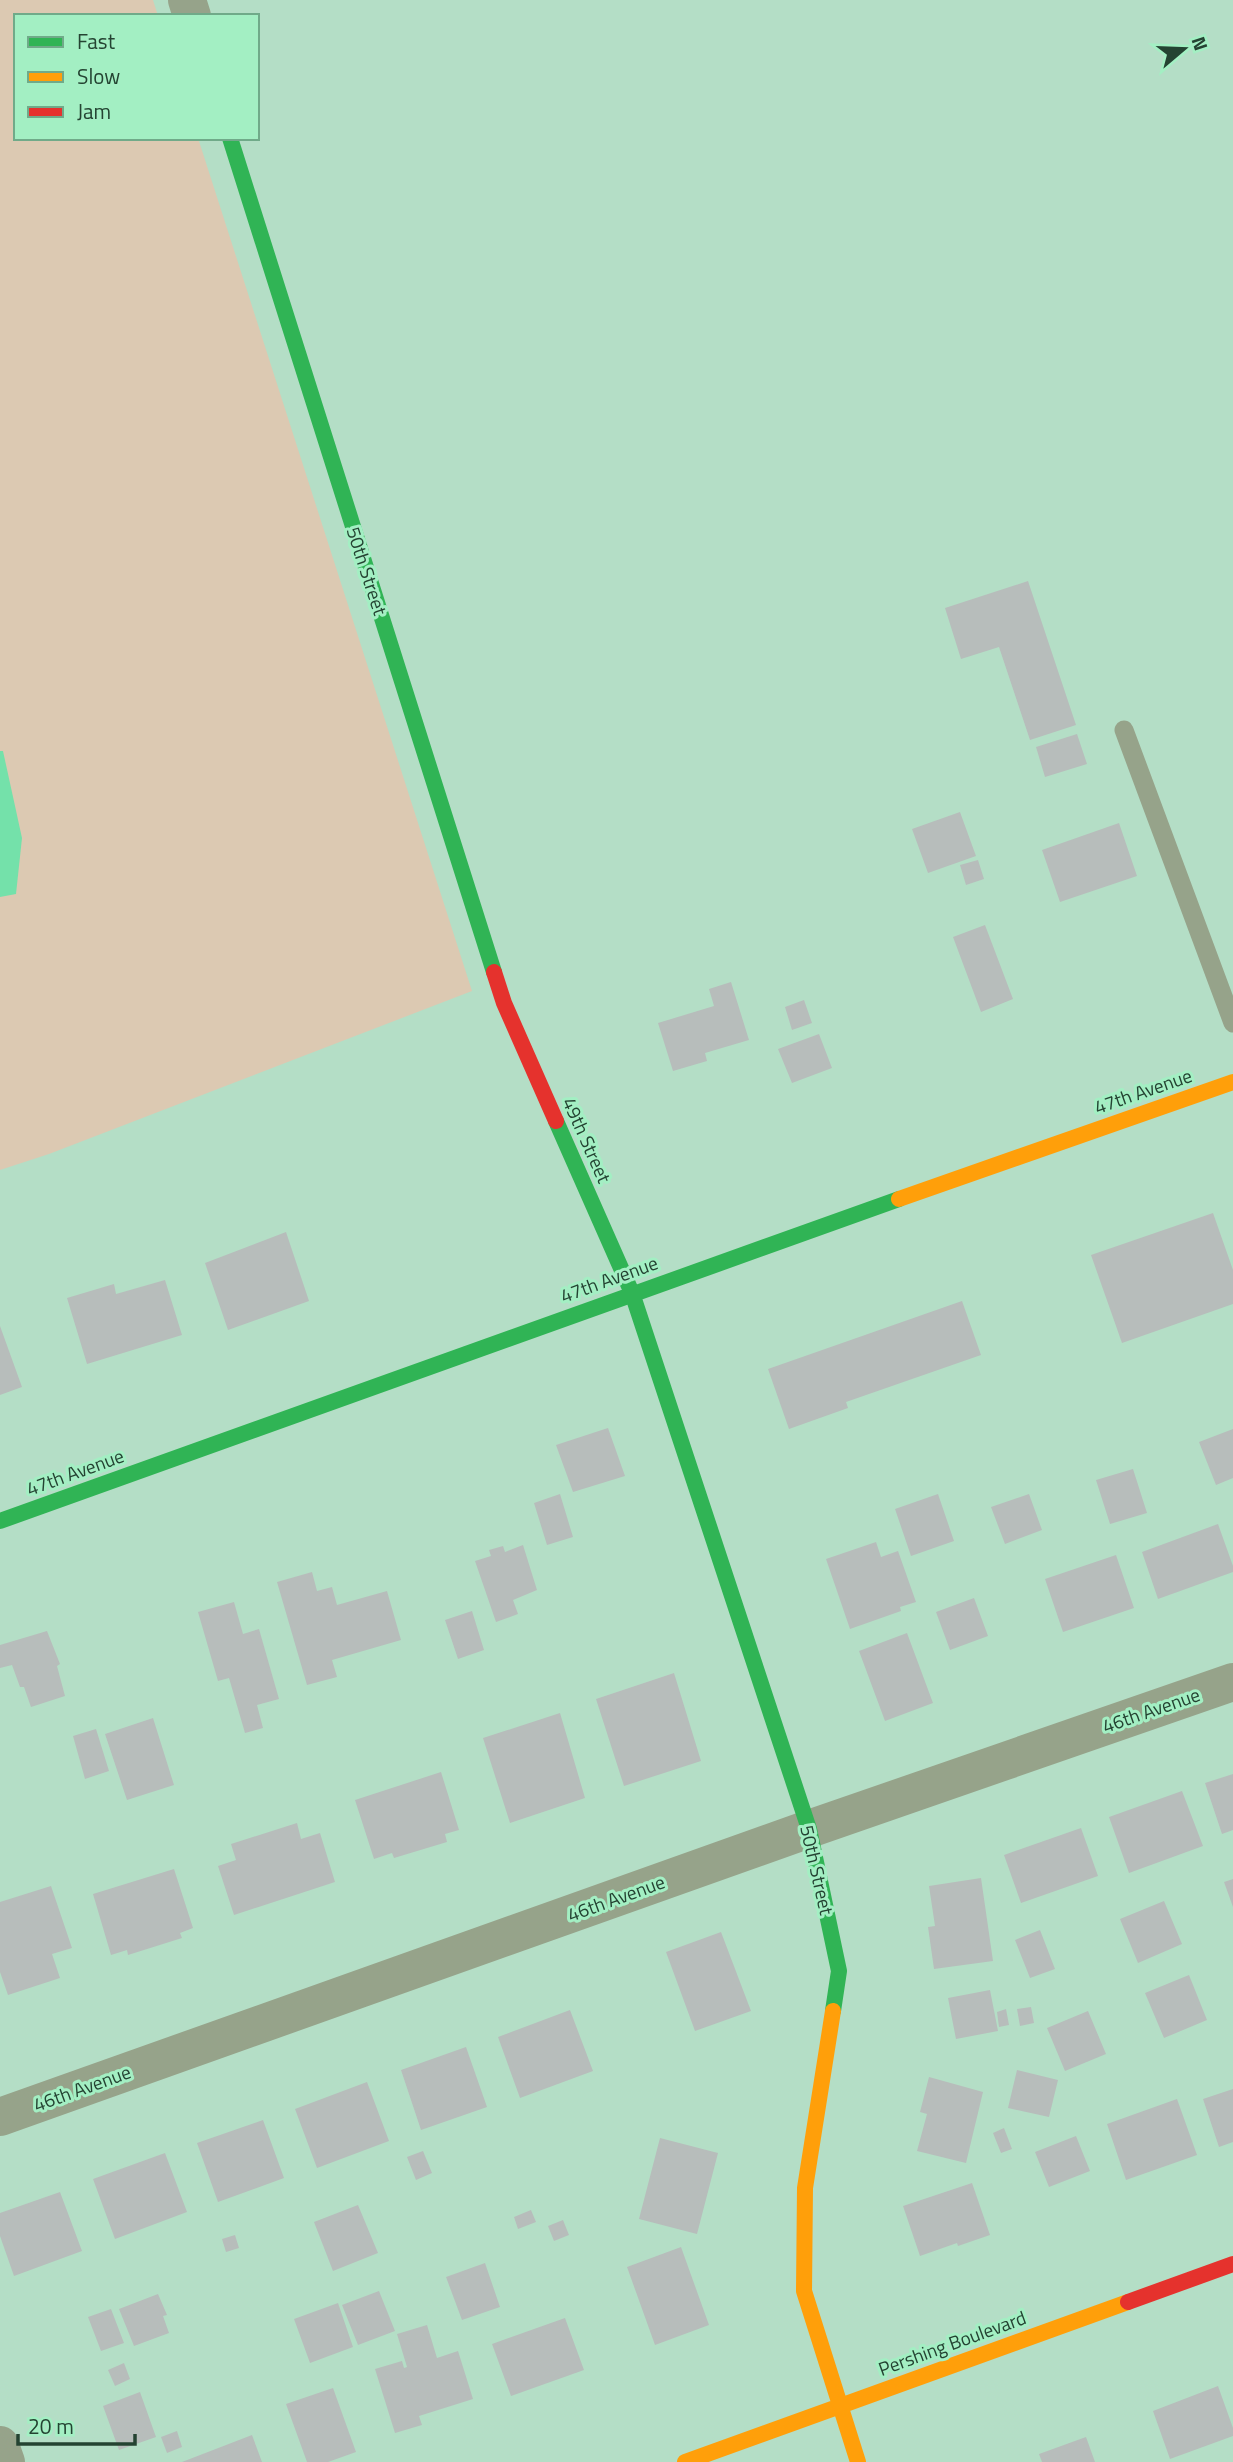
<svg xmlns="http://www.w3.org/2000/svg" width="1233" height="2462" font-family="'Titillium Web',sans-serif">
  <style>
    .green { fill: #dcc9b2 }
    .water { fill: #74e1aa }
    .building { fill: #b7bdbb }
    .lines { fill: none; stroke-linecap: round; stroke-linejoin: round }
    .lane { stroke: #96a38a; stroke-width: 19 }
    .street { stroke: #96a38a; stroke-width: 38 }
    .fast { stroke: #30b455; stroke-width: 16 }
    .slow { stroke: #ff9f0a; stroke-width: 16 }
    .jam { stroke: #e5322d; stroke-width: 16 }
    .labels { text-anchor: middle; stroke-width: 6; stroke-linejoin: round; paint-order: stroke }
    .street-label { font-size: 19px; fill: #244332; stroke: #a3efc3 }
  </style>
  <rect width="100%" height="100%" fill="#b4dec6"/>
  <path class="green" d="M0,0H153L158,16H16V138H198L472,991L49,1154L0,1170Z"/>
  <path class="water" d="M0,751H3L22,838L16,894L0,897Z"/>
  <path class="building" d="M1028,581L1076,725L1030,740L999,647L961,659L945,608Z
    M1077,734L1087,764L1045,777L1036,747Z
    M960,812L976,856L928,873L912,829Z
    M1119,823L1137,876L1060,902L1042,850Z
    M978,860L984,879L966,885L960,865Z
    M985,925L1013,999L981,1012L953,937Z
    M731,982L749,1040L705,1053L707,1061L673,1071L658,1023L714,1006L709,989Z
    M804,1000L812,1023L792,1030L785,1007Z
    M819,1034L832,1068L792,1083L778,1049Z
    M1213,1213L1233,1270V1304L1122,1343L1091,1255Z
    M286,1232L309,1301L228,1330L205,1263Z
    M165,1280L182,1335L87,1364L67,1298L114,1284L116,1294Z
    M962,1301L981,1355L846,1402L848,1408L789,1429L768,1369Z
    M0,1326L22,1387L0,1395Z
    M608,1428L625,1476L573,1492L556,1445Z
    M1233,1429V1478L1216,1485L1199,1442Z
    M1133,1469L1147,1513L1110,1524L1096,1480Z
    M560,1494L573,1537L547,1545L534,1503Z
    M938,1494L954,1541L911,1556L895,1509Z
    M1029,1494L1042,1530L1005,1544L991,1507Z
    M1218,1524L1233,1566V1572L1158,1599L1142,1552Z
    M876,1542L881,1557L898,1551L916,1602L900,1607L901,1611L850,1629L826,1559Z
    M523,1545L537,1590L513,1600L518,1614L496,1622L475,1561L491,1556L489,1550L503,1546L505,1552Z
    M1116,1555L1134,1608L1063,1632L1045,1579Z
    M312,1572L317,1591L332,1587L337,1605L387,1591L401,1640L332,1660L337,1677L307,1685L277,1582Z
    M974,1598L988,1636L950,1650L936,1612Z
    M234,1602L243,1634L259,1629L279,1699L257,1705L263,1728L245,1733L229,1678L218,1681L198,1612Z
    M472,1611L484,1650L458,1659L445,1620Z
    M47,1631L60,1664L57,1666L65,1696L31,1707L24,1687H20L12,1665L0,1668V1645Z
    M907,1633L933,1703L885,1721L859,1651Z
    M674,1673L701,1761L624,1786L596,1699Z
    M560,1713L585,1798L510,1823L483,1738Z
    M153,1718L174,1785L127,1800L105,1734Z
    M96,1729L109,1771L85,1779L73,1736Z
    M441,1772L459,1830L445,1834L447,1842L394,1858L392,1853L374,1859L355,1800Z
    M1233,1774V1830L1222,1834L1205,1783Z
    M1182,1791L1203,1846L1129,1873L1109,1817Z
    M297,1823L301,1839L320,1833L335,1882L234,1915L218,1866L236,1860L231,1844Z
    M1081,1828L1098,1876L1021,1903L1004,1855Z
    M174,1869L193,1928L180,1933L182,1938L128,1955L127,1950L111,1955L93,1894Z
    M981,1878L993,1961L934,1969L928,1927L935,1926L929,1886Z
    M1233,1879V1907L1224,1882Z
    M51,1886L72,1948L52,1954L60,1978L8,1995L0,1972V1902Z
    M1164,1901L1182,1944L1138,1963L1120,1919Z
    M1040,1930L1055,1969L1030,1978L1015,1940Z
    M721,1932L751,2011L695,2031L666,1952Z
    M1189,1975L1207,2020L1164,2038L1145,1993Z
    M990,1990L998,2031L956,2039L948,1998Z
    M1031,2007L1034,2023L1020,2026L1017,2009Z
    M1006,2009L1009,2025L999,2027L997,2012Z
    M570,2010L593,2071L520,2098L498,2037Z
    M1088,2011L1106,2054L1065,2071L1047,2028Z
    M466,2047L487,2107L421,2130L401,2070Z
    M1017,2070L1058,2080L1049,2117L1008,2108Z
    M929,2077L983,2092L966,2163L917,2151L927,2114L920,2112Z
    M367,2082L389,2141L317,2168L295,2109Z
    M1233,2089V2142L1219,2147L1203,2099Z
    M1177,2099L1197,2155L1126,2180L1107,2124Z
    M263,2120L284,2178L218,2202L197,2143Z
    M1004,2128L1012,2149L1001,2153L993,2133Z
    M1076,2136L1090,2171L1049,2187L1035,2152Z
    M660,2138L718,2153L697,2234L639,2219Z
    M423,2151L432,2173L416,2180L407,2157Z
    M165,2153L187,2212L115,2239L93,2179Z
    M972,2183L990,2235L958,2246L957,2243L920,2256L903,2206Z
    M60,2192L82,2251L14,2276L0,2236V2213Z
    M358,2205L378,2253L333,2271L314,2222Z
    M531,2210L536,2222L518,2229L514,2217Z
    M563,2220L569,2235L554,2241L548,2226Z
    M235,2235L239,2248L226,2252L222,2239Z
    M681,2247L709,2325L655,2345L627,2267Z
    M485,2263L500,2307L462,2320L446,2277Z
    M379,2291L395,2331L358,2345L342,2305Z
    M158,2294L167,2315L163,2316L169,2333L134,2346L119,2309Z
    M338,2303L353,2347L310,2363L294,2319Z
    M111,2309L124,2343L101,2351L88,2317Z
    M565,2318L584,2370L511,2396L492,2344Z
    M427,2325L437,2358L458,2351L473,2399L419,2416L422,2425L395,2433L375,2369L402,2361L404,2368L407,2367L397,2334Z
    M124,2363L130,2379L115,2386L108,2370Z
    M1218,2386L1233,2428V2436L1170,2459L1153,2411Z
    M333,2388L356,2452L328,2462H307L286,2404Z
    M140,2392L156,2437L119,2450L103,2406Z
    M177,2431L182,2447L167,2453L161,2437Z
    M252,2435L262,2462H182Z
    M1086,2437L1095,2462H1042L1039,2454Z"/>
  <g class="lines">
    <path class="lane" d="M1124,730L1233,1023"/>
    <path class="street" d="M187,0L192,16
      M0,2117L809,1829L1233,1682
      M0,2445L6,2462"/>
    <path class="fast" d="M230,138L494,972
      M556,1121L632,1293L809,1829L839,1971L833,2011
      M0,1521L899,1199"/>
    <path class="slow" d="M899,1199L1233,1082
      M833,2011L805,2188L804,2291L858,2462
      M685,2462L1128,2302"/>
    <path class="jam" d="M494,972L504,1003L556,1121
      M1128,2302L1233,2264"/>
  </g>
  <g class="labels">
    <g class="street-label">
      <text transform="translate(367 571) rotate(72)" y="7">50th Street</text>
      <text transform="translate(1143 1091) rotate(-19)" y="7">47th Avenue</text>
      <text transform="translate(587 1140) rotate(66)" y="7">49th Street</text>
      <text transform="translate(609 1279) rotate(-20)" y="7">47th Avenue</text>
      <text transform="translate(75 1472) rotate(-20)" y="7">47th Avenue</text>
      <text transform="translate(1151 1710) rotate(-19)" y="7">46th Avenue</text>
      <text transform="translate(817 1870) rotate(77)" y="7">50th Street</text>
      <text transform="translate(616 1898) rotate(-20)" y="7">46th Avenue</text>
      <text transform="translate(82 2088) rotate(-20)" y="7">46th Avenue</text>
      <text transform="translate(952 2343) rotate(-20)" y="7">Pershing Boulevard</text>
    </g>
  </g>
  <rect x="14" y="14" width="245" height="126" fill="#a3efc3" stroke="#70aa89" stroke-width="2"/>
  <rect x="28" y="37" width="35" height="10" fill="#30b455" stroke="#70aa89" stroke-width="2"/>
  <text x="77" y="49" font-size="21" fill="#244332">Fast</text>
  <rect x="28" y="72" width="35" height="10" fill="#ff9f0a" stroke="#70aa89" stroke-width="2"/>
  <text x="77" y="84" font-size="21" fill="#244332">Slow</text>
  <rect x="28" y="107" width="35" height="10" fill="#e5322d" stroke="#70aa89" stroke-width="2"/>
  <text x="77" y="119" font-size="21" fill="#244332">Jam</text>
  <g transform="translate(1184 49) rotate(71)" stroke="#a3efc3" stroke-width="5" paint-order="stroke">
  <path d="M0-5L12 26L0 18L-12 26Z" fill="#244332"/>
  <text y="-10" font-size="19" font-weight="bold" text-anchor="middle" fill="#244332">N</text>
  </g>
  <path d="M18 2434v10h117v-10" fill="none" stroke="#244332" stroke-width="3.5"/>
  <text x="28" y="2434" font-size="21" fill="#244332" stroke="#a3efc3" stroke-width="5" paint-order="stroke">20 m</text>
</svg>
